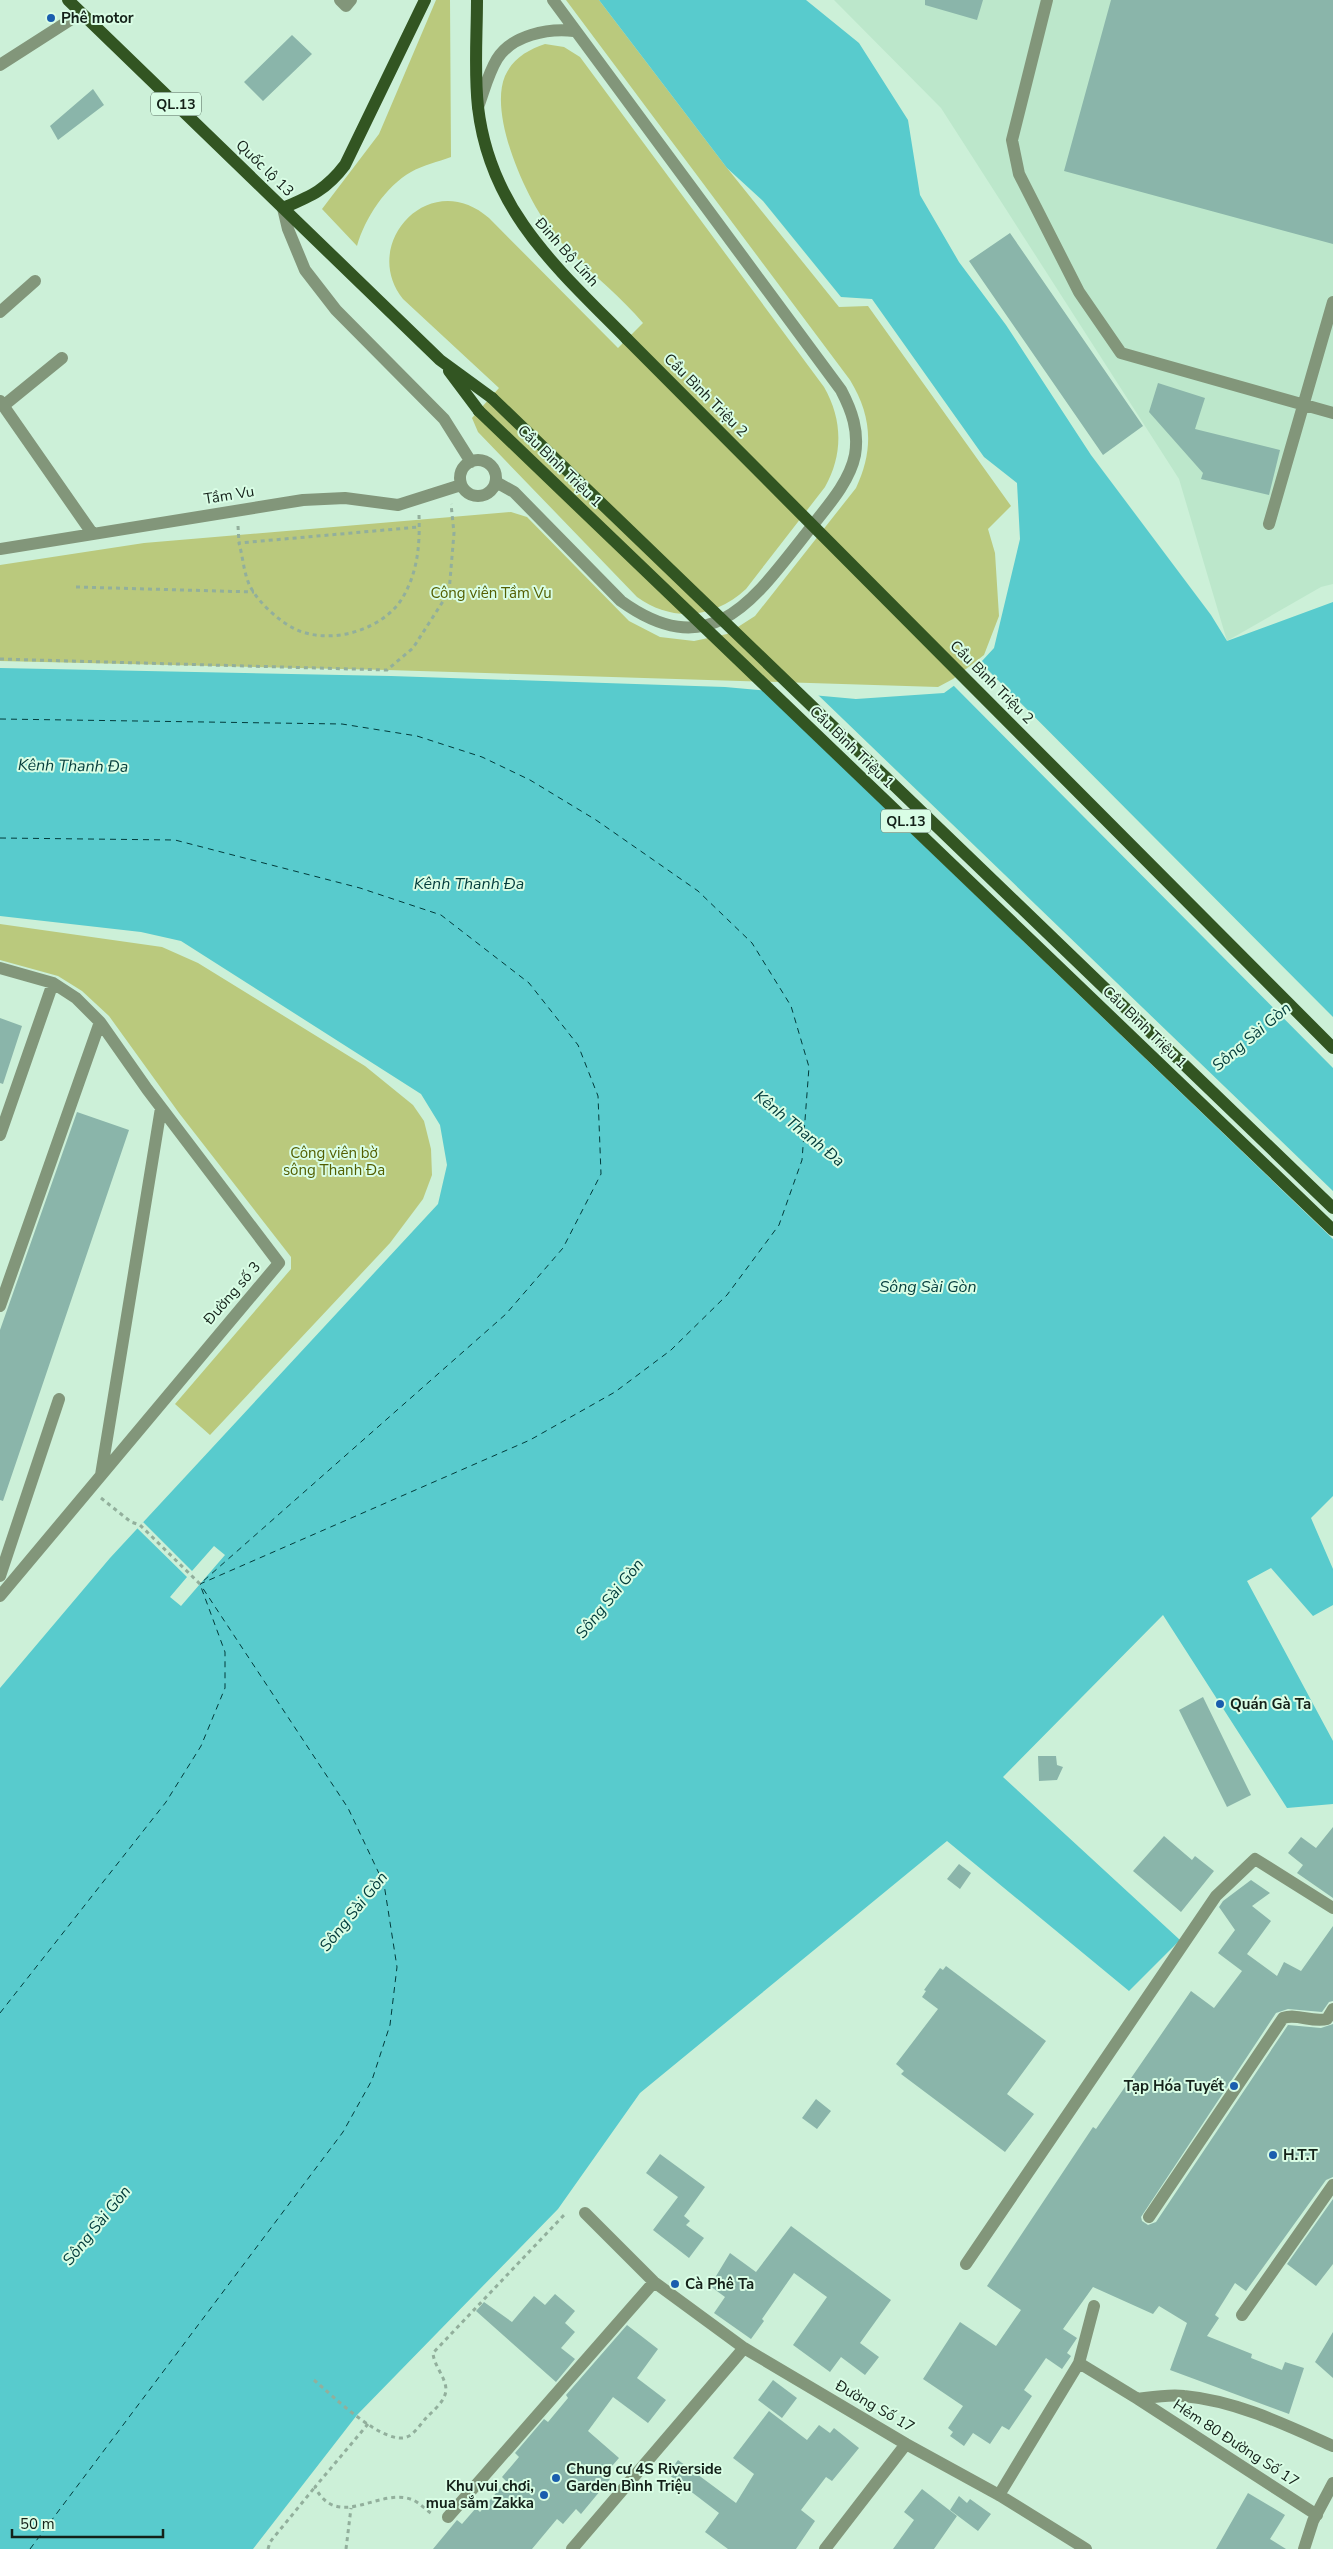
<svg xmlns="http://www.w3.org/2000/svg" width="1333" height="2549" font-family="'Nunito Sans',sans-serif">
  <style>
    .built { fill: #bce7cb }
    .green { fill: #bac97d }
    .water { fill: #58cbcd }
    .pier { fill: #ccf0d8 }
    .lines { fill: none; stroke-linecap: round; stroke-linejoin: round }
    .ferry { stroke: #023b3b; stroke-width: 1; stroke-dasharray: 6 5; stroke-linecap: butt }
    .building { fill: #8ab5aa }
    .path { stroke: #92af9c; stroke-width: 3; stroke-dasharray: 4 4; stroke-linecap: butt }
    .minor { stroke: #82967a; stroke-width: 12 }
    .major { stroke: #325522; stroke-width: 12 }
    .major-bridge { stroke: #325522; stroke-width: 12 }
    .poi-dot { fill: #1a5eae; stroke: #d9fde5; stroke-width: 2 }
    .labels { text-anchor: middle; stroke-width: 4; stroke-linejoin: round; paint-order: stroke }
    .shield { fill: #d9fde5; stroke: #4f6356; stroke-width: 1 }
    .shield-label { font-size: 14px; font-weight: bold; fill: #142119 }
    .poi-label { font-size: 15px; font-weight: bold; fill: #142119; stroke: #d9fde5; text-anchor: start }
    .street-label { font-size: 15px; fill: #142119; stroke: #d9fde5 }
    .park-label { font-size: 15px; fill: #535e00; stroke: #d9fde5 }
    .water-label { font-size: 16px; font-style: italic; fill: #023b3b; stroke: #d9fde5 }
  </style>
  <rect width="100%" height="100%" fill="#ccf0d8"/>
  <path class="built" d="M834,0H1333V584L1321,587L1227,641L1179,479L941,108Z"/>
  <path class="green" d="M436,0H450L451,157C438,162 423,165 411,172C386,186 365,218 357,246L322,209L379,134Z
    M566,0H599L727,168L839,307L868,306L1011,506L988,529L995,553L999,616L984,655L953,679L938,687L387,670L0,661V565L144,543L511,512L527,517L629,621L660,637L694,641L727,634L755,616L856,488C874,450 872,416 850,380Z
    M545,44L564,47L580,57L824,387C843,420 843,455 825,487L746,589C715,618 673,623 637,597L478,432L472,418L499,388L403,299C359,244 430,166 489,218L618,348L643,323C616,291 581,266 554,234C528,203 488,116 505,76C513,58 528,50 545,44Z
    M0,924L162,947L198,963L365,1066L413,1105L424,1121L431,1149L432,1175L423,1199L390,1243L210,1435L175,1404L291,1269V1257L179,1113L109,1016L82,991L58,976L0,960Z"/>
  <path class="water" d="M599,0H806L859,43L908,120L920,195L959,262L1006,325L1091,455L1211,615L1227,641L1333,602V1496L1311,1518L1333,1569V1605L1313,1616L1271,1568L1247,1581L1333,1741V1804L1287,1808L1163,1615L1003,1777L1180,1940L1129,1991L947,1841L640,2093L558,2209L357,2415L253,2549H0V1688L110,1558L438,1204L447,1165L440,1125L421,1094L181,941L141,932L0,916V668L391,676L725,687L856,699L944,693L970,674L994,648L1020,539L1017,483L984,457L872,299L841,297L763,201L727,168Z"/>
  <path class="pier" d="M979,661L1333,1017V1068L952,684L969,672Z
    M760,688L816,693L1333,1191V1239Z
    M143,1522L192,1571L214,1546L225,1555L181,1606L170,1597L187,1577L137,1528Z"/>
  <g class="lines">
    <path class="ferry" d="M0,719L342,724L417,736L482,757L530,780L596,820L698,891L752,943L791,1006L809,1067L802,1160L779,1225L727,1295L671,1350L615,1392L530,1440L200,1584
      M0,838L175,840L360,888L441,915L529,983L578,1045L598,1096L601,1174L563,1248L506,1314L201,1583
      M0,2013L166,1802L201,1746L225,1688V1652L201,1587
      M30,2549L343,2132L372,2080L390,2025L397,1967L384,1884L348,1808L200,1584"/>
  </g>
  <path class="building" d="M925,0H983L977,20L925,5Z
    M1111,0H1333V244L1064,171Z
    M292,35L312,54L263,101L244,82Z
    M93,89L104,105L58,140L50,126Z
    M1010,233L1143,426L1103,455L969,261Z
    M1158,383L1205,398L1195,429L1280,450L1269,495L1201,479L1203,473L1149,412Z
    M0,1018L22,1026L3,1084L0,1083Z
    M77,1112L129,1130L3,1501L0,1500V1330Z
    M1203,1697L1251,1795L1227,1807L1179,1710Z
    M1038,1756H1056L1057,1765L1063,1767L1057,1780L1039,1781Z
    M1333,1827V1898L1297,1873L1303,1865L1288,1853L1301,1837L1316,1848Z
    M1164,1836L1192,1860L1195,1856L1214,1871L1181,1912L1133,1871Z
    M959,1864L971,1873L960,1889L947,1879Z
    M1251,1880L1270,1893L1252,1906L1271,1921L1247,1954L1277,1976L1284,1962L1301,1971L1333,1926V2001L1329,2002L1322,2012L1288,2009L1276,2013L1141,2217L1142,2221L1148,2225L1156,2222L1288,2025L1321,2028L1333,2024V2177L1326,2180L1246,2291L1235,2283L1215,2315L1219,2318L1207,2336L1252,2354L1251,2358L1282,2370L1285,2362L1304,2368L1289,2414L1170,2370L1187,2323L1159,2306L1153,2314L1093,2287L1063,2329L1077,2338L1067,2353L1071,2356L1062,2369L1046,2358L1024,2390L1032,2396L1009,2430L1002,2426L990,2444L973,2433L964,2446L950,2436L953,2432L948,2428L963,2406L923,2379L960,2322L996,2346L1021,2310L987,2286L1093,2127L1096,2129L1191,1991L1214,2008L1242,1971L1218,1953L1235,1930L1219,1907L1223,1901Z
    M946,1966L1046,2041L1007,2094L1034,2114L1005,2152L901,2074L904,2071L896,2064L938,2009L922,1997L926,1991L924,1990L940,1968L943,1970Z
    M816,2099L831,2111L817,2129L802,2118Z
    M660,2154L705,2187L684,2216L690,2221L686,2225L704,2238L689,2258L653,2230L678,2197L646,2173Z
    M1333,2199V2264L1316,2286L1287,2264Z
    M791,2226L891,2300L860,2343L879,2357L865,2375L841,2357L830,2372L793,2345L827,2297L794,2273L762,2319L764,2321L751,2339L714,2313L725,2297L710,2286L730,2253L756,2272Z
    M555,2294L575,2311L565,2323L575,2332L561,2348L575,2359L556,2382L476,2311L484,2302L512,2322L534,2296L545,2305Z
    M627,2325L658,2349L637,2378L666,2400L648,2423L613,2397L588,2431L619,2458L605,2474L610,2479L581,2514L576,2509L563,2524L557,2519L532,2549H433L457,2520L462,2524L476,2508L480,2512L506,2481L502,2477L519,2457L515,2453L544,2419L548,2422L568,2398L566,2395Z
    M1333,2332V2378L1315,2362Z
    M773,2380L797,2398L782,2418L758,2400Z
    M769,2411L807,2440L819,2425L830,2433L834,2428L859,2448L832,2481L826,2477L801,2510L815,2521L796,2549H728L705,2532L719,2513L668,2474L678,2460L736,2503L754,2474L733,2458Z
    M922,2489L957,2516L934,2549H893L914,2520L904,2512Z
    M1248,2493L1285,2515L1270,2539L1286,2549H1216Z
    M959,2496L967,2503L970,2499L991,2514L978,2531L950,2510Z"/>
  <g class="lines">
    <path class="path" d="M419,515C420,544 418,571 403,597C384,630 330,646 295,629C279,621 260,604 251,588C244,576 243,557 239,543L419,527
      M238,526L239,543
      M76,587L254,592
      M0,659L387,670L413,648L449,592L454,533L451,504
      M101,1498L131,1522L140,1525L200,1584
      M314,2380C332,2395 386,2449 409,2436C416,2432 422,2422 427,2417C435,2409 446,2400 446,2389C445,2376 434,2366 433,2353L565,2214
      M368,2424L315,2487C338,2532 380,2486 413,2500C420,2503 426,2510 432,2514
      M268,2549L270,2542L315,2487
      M346,2549L351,2508"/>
    <path class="minor" d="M340,0L346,6L351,0
      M1047,0L1012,140L1019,174L1079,292L1121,353L1333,413
      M0,65L81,13
      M478,107C484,91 488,74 497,59C512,35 548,28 574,31
      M283,208L288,229L305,270L336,310L444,419L471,462
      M0,312L35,281
      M0,401L92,533
      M3,406L62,358
      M460 478a18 18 0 1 1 36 0a18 18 0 1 1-36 0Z
      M496,482L514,492L621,601C710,665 753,601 805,535C822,512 849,485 855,455C859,431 852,411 841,390L553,0
      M1269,524L1333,302
      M0,549L303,500L345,498L398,505L461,485
      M0,968L53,983L76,998L100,1022L147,1089L279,1263L0,1596
      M0,1135L53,983
      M0,1306L100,1022
      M101,1475L161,1108
      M0,1576L59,1399
      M585,2213L654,2282L744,2348L906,2444L999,2495L1086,2549
      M1149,2217L1283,2018C1297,2013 1312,2023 1327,2019L1333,2009
      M966,2264L1216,1896L1255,1859L1333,1908
      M1242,2315L1333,2185
      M1079,2363L1138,2399L1317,2515
      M1138,2399C1153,2397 1169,2394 1184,2396C1237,2401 1286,2425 1333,2446
      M999,2495L1079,2363L1094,2306
      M448,2517L654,2282
      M572,2549L744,2348
      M825,2549L906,2444
      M1304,2549L1313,2521L1333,2483"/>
    <path class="major" d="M68,0L440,360L492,398
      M477,0C477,35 474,72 478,107C490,211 558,269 627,339
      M283,208C311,196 326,190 345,165L425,0
      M449,371L479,411"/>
    <path class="major-bridge" d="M627,339L1333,1048
      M492,398L1333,1208
      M479,411L1333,1230"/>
  </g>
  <g class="poi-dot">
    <circle cx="51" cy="18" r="5"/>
    <circle cx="1220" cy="1704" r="5"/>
    <circle cx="1234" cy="2086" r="5"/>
    <circle cx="1273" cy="2155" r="5"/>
    <circle cx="675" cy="2284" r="5"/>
    <circle cx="556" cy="2478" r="5"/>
    <circle cx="544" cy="2495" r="5"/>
  </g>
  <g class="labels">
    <g class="shield">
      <rect x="151" y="92.5" width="50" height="23" rx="4"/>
      <rect x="881" y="809.5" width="50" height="23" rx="4"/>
    </g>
    <g class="shield-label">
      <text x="176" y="109">QL.13</text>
      <text x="906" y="826">QL.13</text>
    </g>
    <g class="poi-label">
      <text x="61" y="23">Phê motor</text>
      <text x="1230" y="1709">Quán Gà Ta</text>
      <text x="1224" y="2091" text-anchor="end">Tạp Hóa Tuyết</text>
      <text x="1283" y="2160">H.T.T</text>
      <text x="685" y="2289">Cà Phê Ta</text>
      <text x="566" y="2474">Chung cư 4S Riverside<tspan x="566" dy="17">Garden Bình Triệu</tspan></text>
      <text x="534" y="2491" text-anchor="end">Khu vui chơi,<tspan x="534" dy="17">mua sắm Zakka</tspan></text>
    </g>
    <g class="street-label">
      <text transform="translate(265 168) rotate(44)" y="5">Quốc lộ 13</text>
      <text transform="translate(567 252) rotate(48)" y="5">Đinh Bộ Lĩnh</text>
      <text transform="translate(706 395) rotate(45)" y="5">Cầu Bình Triệu 2</text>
      <text transform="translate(560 466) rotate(44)" y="5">Cầu Bình Triệu 1</text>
      <text transform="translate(229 495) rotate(-9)" y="5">Tầm Vu</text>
      <text transform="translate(992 682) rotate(45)" y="5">Cầu Bình Triệu 2</text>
      <text transform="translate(852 747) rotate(44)" y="5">Cầu Bình Triệu 1</text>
      <text transform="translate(1145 1027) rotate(44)" y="5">Cầu Bình Triệu 1</text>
      <text transform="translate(232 1293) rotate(-49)" y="5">Đường số 3</text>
      <text transform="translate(875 2406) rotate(30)" y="5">Đường Số 17</text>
      <text transform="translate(1236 2443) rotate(33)" y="5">Hẻm 80 Đường Số 17</text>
    </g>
    <g class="park-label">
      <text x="491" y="598">Công viên Tầm Vu</text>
      <text x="334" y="1158">Công viên bờ<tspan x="334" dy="17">sông Thanh Đa</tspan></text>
    </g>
    <g class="water-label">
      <text transform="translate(73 765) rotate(1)" y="6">Kênh Thanh Đa</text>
      <text x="469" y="889">Kênh Thanh Đa</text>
      <text transform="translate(1251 1036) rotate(-40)" y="6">Sông Sài Gòn</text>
      <text transform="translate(800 1128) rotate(39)" y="6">Kênh Thanh Đa</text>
      <text x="928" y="1292">Sông Sài Gòn</text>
      <text transform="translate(609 1598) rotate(-51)" y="6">Sông Sài Gòn</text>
      <text transform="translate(353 1911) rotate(-51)" y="6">Sông Sài Gòn</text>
      <text transform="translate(96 2225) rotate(-51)" y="6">Sông Sài Gòn</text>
    </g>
  </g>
  <path d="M12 2529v8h151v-8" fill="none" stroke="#142119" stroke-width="2.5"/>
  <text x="20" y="2529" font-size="15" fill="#142119" stroke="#d9fde5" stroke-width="4" paint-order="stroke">50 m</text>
</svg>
